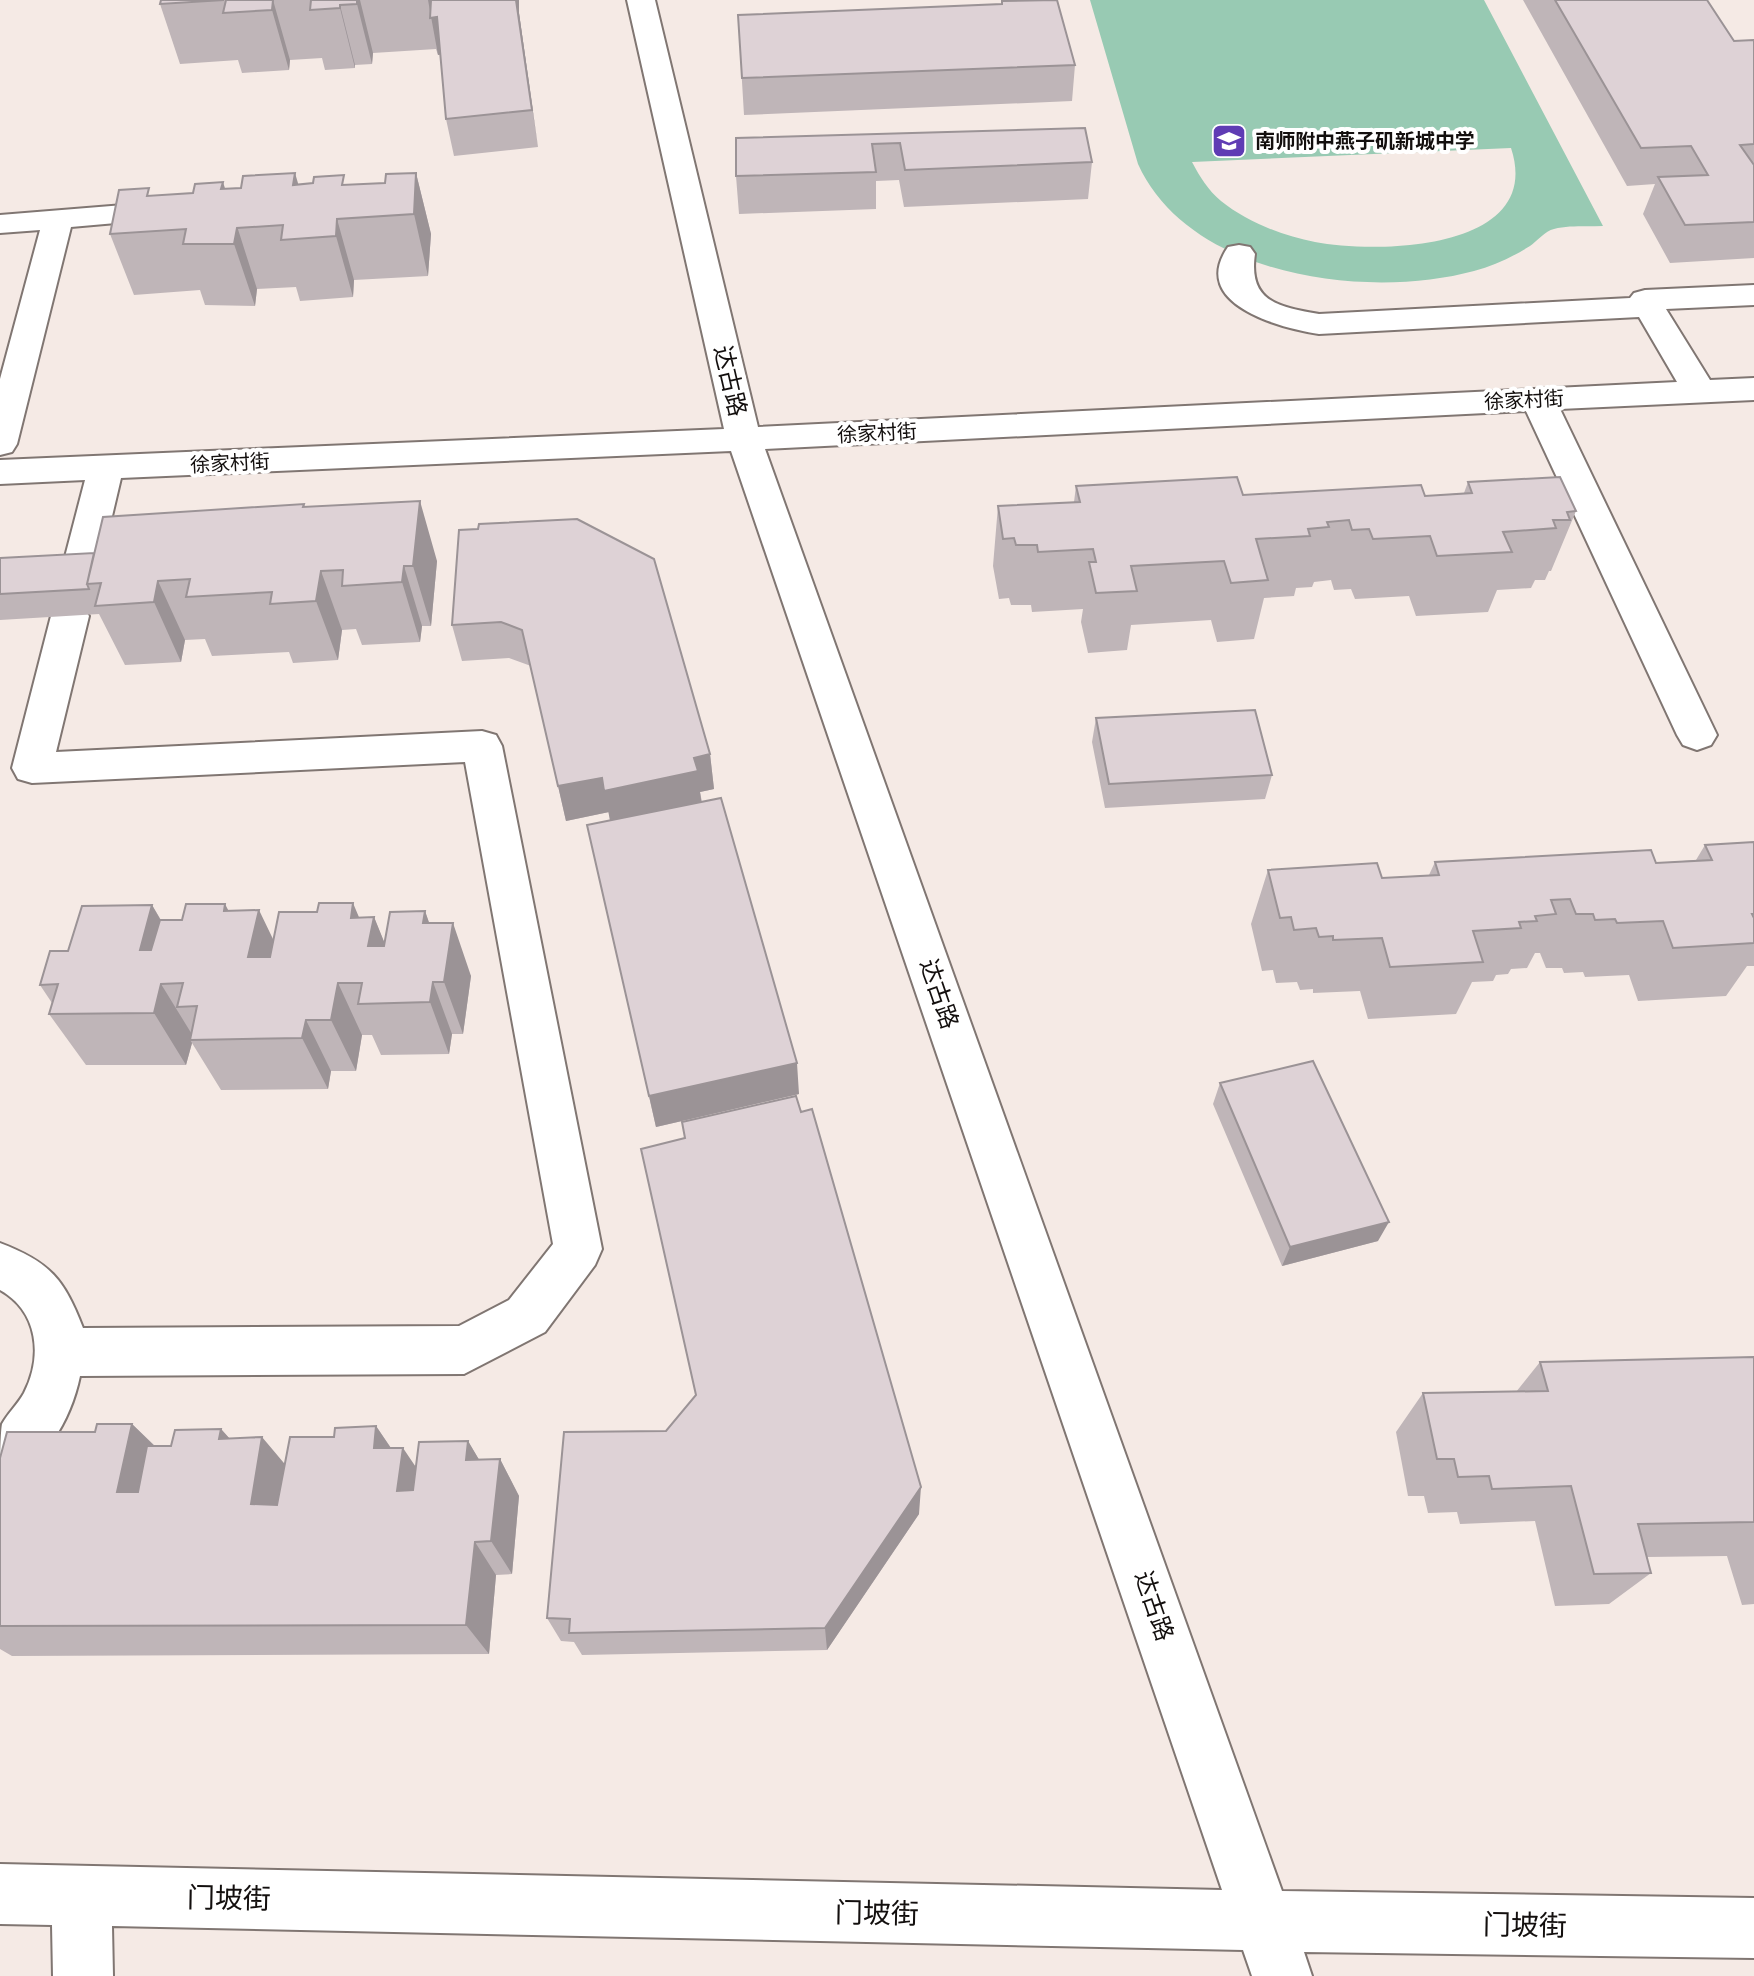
<svg xmlns="http://www.w3.org/2000/svg" width="1754" height="1976" font-family="Lora,'Noto Sans SC',serif">
  <style>
    .green { fill: #98cab3; fill-rule: evenodd }
    .lines { fill: none; stroke-linecap: round; stroke-linejoin: round }
    .minor-casing { stroke: #807672; stroke-width: 4 }
    .minor { fill: #fff; fill-rule: evenodd }
    .wall { fill: #bfb5b8 }
    .shaded-wall { fill: #9b9396 }
    .building { fill: #ded2d6; stroke: #9b9396; stroke-width: 2 }
    .labels { text-anchor: middle; stroke-width: 8; stroke-linejoin: round; paint-order: stroke }
    .far-poi-label { font-size: 20px; font-weight: bold; fill: #130f0e; stroke: #fff; text-anchor: start }
    .far-street-label { font-size: 20px; fill: #130f0e; stroke: #fff }
    .street-label { font-size: 24px; fill: #130f0e; stroke: #fff }
    .near-street-label { font-size: 28px; fill: #130f0e; stroke: #fff }
  </style>
  <rect width="100%" height="100%" fill="#f5eae5"/>
  <path class="green" d="M1090,0H1484L1603,226C1587,227 1569,225 1554,229C1545,231 1537,241 1530,246C1512,257 1494,266 1474,271C1367,300 1189,277 1138,164ZM1511,148C1545,251 1377,254 1315,242C1283,236 1247,222 1221,201C1208,190 1200,177 1192,162Z"/>
  <g class="lines">
    <g class="minor-casing">
      <path id="minor" d="M627,0H655L758,427L1677,382L1639,317L1319,334C1282,328 1188,305 1228,247L1239,245L1250,247L1255,254C1248,302 1279,307 1319,314L1630,298L1634,293L1645,290L1754,285V305L1666,309L1710,380L1754,378V400L1560,409L1717,735L1711,745L1697,750L1683,745L1677,735L1526,411L765,449L1282,1891L1754,1898V1958L1304,1952L1312,1976H1252L1243,1950L112,1926L113,1976H53L52,1925L0,1924V1864L1222,1890L731,451L121,478L97,580L91,589L78,593L65,589L59,580L85,480L0,484V460L724,429Z
        M173,201L184,203L188,210L184,217L71,227L17,444L12,452L0,455V379L40,230L0,233V215Z
        M70,603L83,607L89,616L56,752L482,731L496,735L502,746L602,1249L595,1265L545,1332L464,1374L80,1376C71,1420 43,1468 0,1486C0,1472 0,1434 2,1424C8,1413 18,1404 24,1393C43,1356 38,1311 0,1290V1243C50,1262 64,1279 83,1328L459,1326L509,1300L553,1244L465,762L32,783L18,779L12,768L51,616L57,607Z"/>
    </g>
    <use href="#minor" class="minor"/>
  </g>
  <path class="wall" d="M161,0H519V13L538,147L454,156L446,119L440,54L438,55L436,49L373,53L372,64L355,65V68L325,70L322,58L290,60L289,70L242,73L238,60L180,64L160,4Z
    M1523,0H1707L1734,41L1754,40V258L1670,263L1643,214L1655,184L1627,186Z
    M738,15L1075,65L1072,101L744,115Z
    M1085,128L1092,162L1088,199L904,207L899,180L876,181V209L739,214L736,176V138Z
    M416,173L431,234L428,276L354,280L353,297L300,301L296,287L257,289L255,306L205,305L200,290L134,295L110,234L152,196L298,184L346,185L385,183Z
    M1468,482L1576,511L1551,571H1549L1545,580H1535L1531,588L1497,590L1488,612L1416,616L1409,596L1355,599L1351,589L1334,590L1331,580L1314,582L1312,587L1296,588L1294,596L1264,598L1254,639L1217,642L1211,620L1131,625L1127,650L1088,653L1081,622L1083,609L1032,612L1031,605H1011L1009,598L999,599L993,566L998,506L1074,502L1076,486L1243,495L1425,496L1464,493Z
    M304,504L305,507L437,561L431,626H422L420,642L362,645L356,629L342,630L338,660L293,663L289,652L212,656L205,639L185,640L181,662L125,665L99,614L0,620V558L94,553Z
    M459,530L710,754L714,789L700,792L702,802L799,1094L656,1127L587,825L610,821L609,812L566,821L531,666L509,658L462,661L452,625Z
    M1096,718L1272,775L1265,799L1105,808L1092,742Z
    M1754,842V966H1747L1726,996L1638,1001L1629,975L1585,977L1583,972L1564,973L1562,968H1546L1540,953H1535L1527,968L1511,969L1508,974L1496,975L1493,981L1472,982L1456,1014L1368,1019L1360,991L1313,993V989L1300,990L1297,982L1276,983L1273,970L1262,971L1251,924L1268,870L1382,878L1429,875L1435,862L1656,863L1696,860L1705,845Z
    M152,905L161,920H182L229,911L273,940L359,917H374L384,942L425,911L429,923L471,976L463,1034H452L449,1054L381,1055L372,1035H362L356,1071H331L328,1089L221,1090L192,1043L186,1065H86L49,1014L52,1003L40,985Z
    M1220,1083L1378,1241L1282,1266L1213,1104Z
    M801,1112L919,1514L827,1650L582,1655L574,1642L561,1641L547,1618L666,1431L696,1395Z
    M1754,1357V1604L1742,1605L1727,1556L1647,1557L1651,1573L1609,1604L1555,1606L1535,1521L1460,1524L1457,1512L1428,1513L1424,1496H1408L1396,1432L1423,1393L1516,1392L1540,1362Z
    M132,1424L155,1446H171L221,1429L229,1438L285,1464L334,1437L376,1426L391,1448L416,1467L468,1441L479,1460L500,1459L519,1496L512,1574L496,1575L489,1654L12,1656L0,1649V1458L95,1432Z"/>
  <path class="shaded-wall" d="M273,0L290,60L289,70L272,10Z
    M357,0H360L373,53L372,64L357,4Z
    M428,0H436L444,54L438,55Z
    M516,0H519V13L538,147Z
    M340,5L355,65V68L340,8Z
    M295,173L313,234L293,185Z
    M416,173L431,234L428,276L414,214Z
    M223,182L257,289L255,306L234,244L221,189Z
    M337,219L354,280L353,297L336,236Z
    M420,501L437,561L431,626L413,566Z
    M404,566L422,626L420,642L402,582Z
    M321,571L342,630L338,660L316,601Z
    M158,581L185,640L181,662L154,602Z
    M710,754L714,789L700,792L702,806L611,825L604,791L694,758Z
    M602,778L609,812L566,821L558,786Z
    M353,903L369,941L374,917L396,971L390,999L351,918Z
    M225,904L249,950L259,910L285,964L275,1010L224,911Z
    M152,905L183,959L161,984L193,1036L190,1040L192,1043L186,1065L154,1013L140,950Z
    M425,911L444,965L423,923Z
    M453,923L471,976L463,1034L444,982Z
    M433,982L452,1034L449,1054L430,1002Z
    M338,983L362,1035L356,1071L331,1020Z
    M306,1020L331,1071L328,1089L302,1038Z
    M797,1063L799,1094L656,1127L649,1096Z
    M1389,1222L1378,1241L1282,1266L1290,1247Z
    M132,1424L171,1462L157,1528L117,1492Z
    M376,1426L401,1463L403,1448L428,1485L422,1526L397,1491L374,1448Z
    M221,1429L255,1467L219,1439Z
    M262,1437L294,1475L284,1539L251,1504Z
    M468,1441L490,1478L466,1460Z
    M500,1459L519,1496L512,1574L491,1541Z
    M921,1487L919,1514L827,1650L825,1628Z
    M475,1542L496,1575L489,1654L466,1625Z"/>
  <path class="building" d="M161,0H224L160,4Z
    M226,0H273L272,10L223,13Z
    M311,0H357V4L340,5V8L310,10Z
    M431,0H516L532,110L446,119L437,17L430,18Z
    M1057,0L1075,65L742,78L738,15L1002,4V1Z
    M1555,0H1707L1734,41L1754,40V144L1740,145L1754,165V222L1685,225L1658,177L1708,175L1691,146L1641,148Z
    M1085,128L1092,162L905,170L900,143L872,144L876,172L736,176V138Z
    M295,173L293,185L313,183L314,177L344,175L342,185L385,183L386,174L416,173L414,214L337,219L336,236L281,240L283,225L237,228L234,244H183L186,229L110,234L119,190L149,188L147,196L193,193L195,184L223,182L221,189L241,188L243,176Z
    M1237,477L1243,495L1421,485L1425,496L1472,493L1468,482L1560,477L1576,511L1567,512L1570,520H1553L1556,528L1503,532L1512,552L1437,556L1430,536L1373,539L1369,529L1352,530L1349,520L1327,522L1329,527L1308,529L1310,536L1256,539L1268,580L1231,583L1224,561L1131,566L1137,591L1096,593L1089,562H1096L1093,549L1038,552L1037,545H1016L1014,538L1003,539L998,506L1080,502L1076,486Z
    M420,501L413,566H404L402,582L342,586L343,570L321,571L316,601L270,604L272,592L186,597L190,579L158,581L154,602L95,606L101,583L87,584L103,517L304,504L303,507Z
    M577,519L654,559L710,754L694,758L698,771L604,791L602,778L558,786L522,630L501,622L452,625L459,530L478,529L479,524Z
    M94,553L87,584L89,589L0,594V558Z
    M1255,710L1272,775L1109,784L1096,718Z
    M721,798L797,1063L649,1096L587,825Z
    M1754,842V914H1752L1754,918V943L1673,948L1663,921L1617,923L1615,919L1595,920L1593,914H1576L1570,899L1551,900L1556,914L1535,916L1537,921L1519,922L1521,928L1473,931L1483,962L1390,967L1382,938L1333,940V936L1319,937L1316,928L1294,930L1291,917L1280,918L1268,870L1377,863L1382,878L1439,875L1435,862L1651,850L1656,863L1712,860L1705,845Z
    M319,903H353L351,918L374,917L368,946H384L390,912L425,911L423,923H453L444,982H433L430,1002L358,1004L362,983H338L331,1020H306L302,1038L190,1040L197,1006L177,1007L183,983L161,984L154,1013L49,1014L58,984L40,985L50,951H68L82,906L152,905L140,950H151L160,920H182L186,904H225L224,911L259,910L248,957H270L279,912H317Z
    M1313,1061L1389,1222L1290,1247L1220,1083Z
    M796,1096L801,1112L812,1109L921,1487L825,1628L569,1633L570,1619L547,1618L564,1432L666,1431L696,1395L641,1149L685,1138L682,1122Z
    M1754,1357V1522L1638,1524L1651,1573L1594,1574L1571,1486L1492,1489L1489,1476L1458,1477L1454,1459H1437L1423,1393L1548,1391L1540,1362Z
    M97,1424H132L117,1492H138L147,1446H171L175,1430L221,1429L219,1439L262,1437L251,1504L277,1505L290,1437H334L335,1428L376,1426L374,1448H403L397,1491L413,1490L419,1442L468,1441L466,1460L500,1459L491,1541L475,1542L466,1625L0,1626V1458L7,1432H95Z"/>
  <defs>
    <g id="school-square" transform="scale(1.8)"><rect x="-9" y="-9" width="18" height="18" rx="4" fill="#5f3cb4" stroke="#fff"/><path d="M0-5L7-2L0 1L-7-2ZM-4 1L0 2.5L4 1V4Q0 6-4 4Z" fill="#fff"/></g>
  </defs>
  <g fill-rule="evenodd">
    <use href="#school-square" x="1229" y="141"/>
  </g>
  <g class="labels">
    <g class="far-poi-label">
      <text x="1255" y="148">南师附中燕子矶新城中学</text>
    </g>
    <g class="far-street-label">
      <text transform="translate(1524 400) rotate(-3)" y="7">徐家村街</text>
      <text transform="translate(877 433) rotate(-3)" y="7">徐家村街</text>
      <text transform="translate(230 463) rotate(-3)" y="7">徐家村街</text>
    </g>
    <g class="street-label">
      <text transform="translate(730 381) rotate(77)" y="8">达古路</text>
      <text transform="translate(939 994) rotate(71)" y="8">达古路</text>
      <text transform="translate(1154 1606) rotate(71)" y="8">达古路</text>
    </g>
    <g class="near-street-label">
      <text transform="translate(229 1898) rotate(1)" y="10">门坡街</text>
      <text transform="translate(877 1913) rotate(1)" y="10">门坡街</text>
      <text transform="translate(1525 1925) rotate(1)" y="10">门坡街</text>
    </g>
  </g>
</svg>
